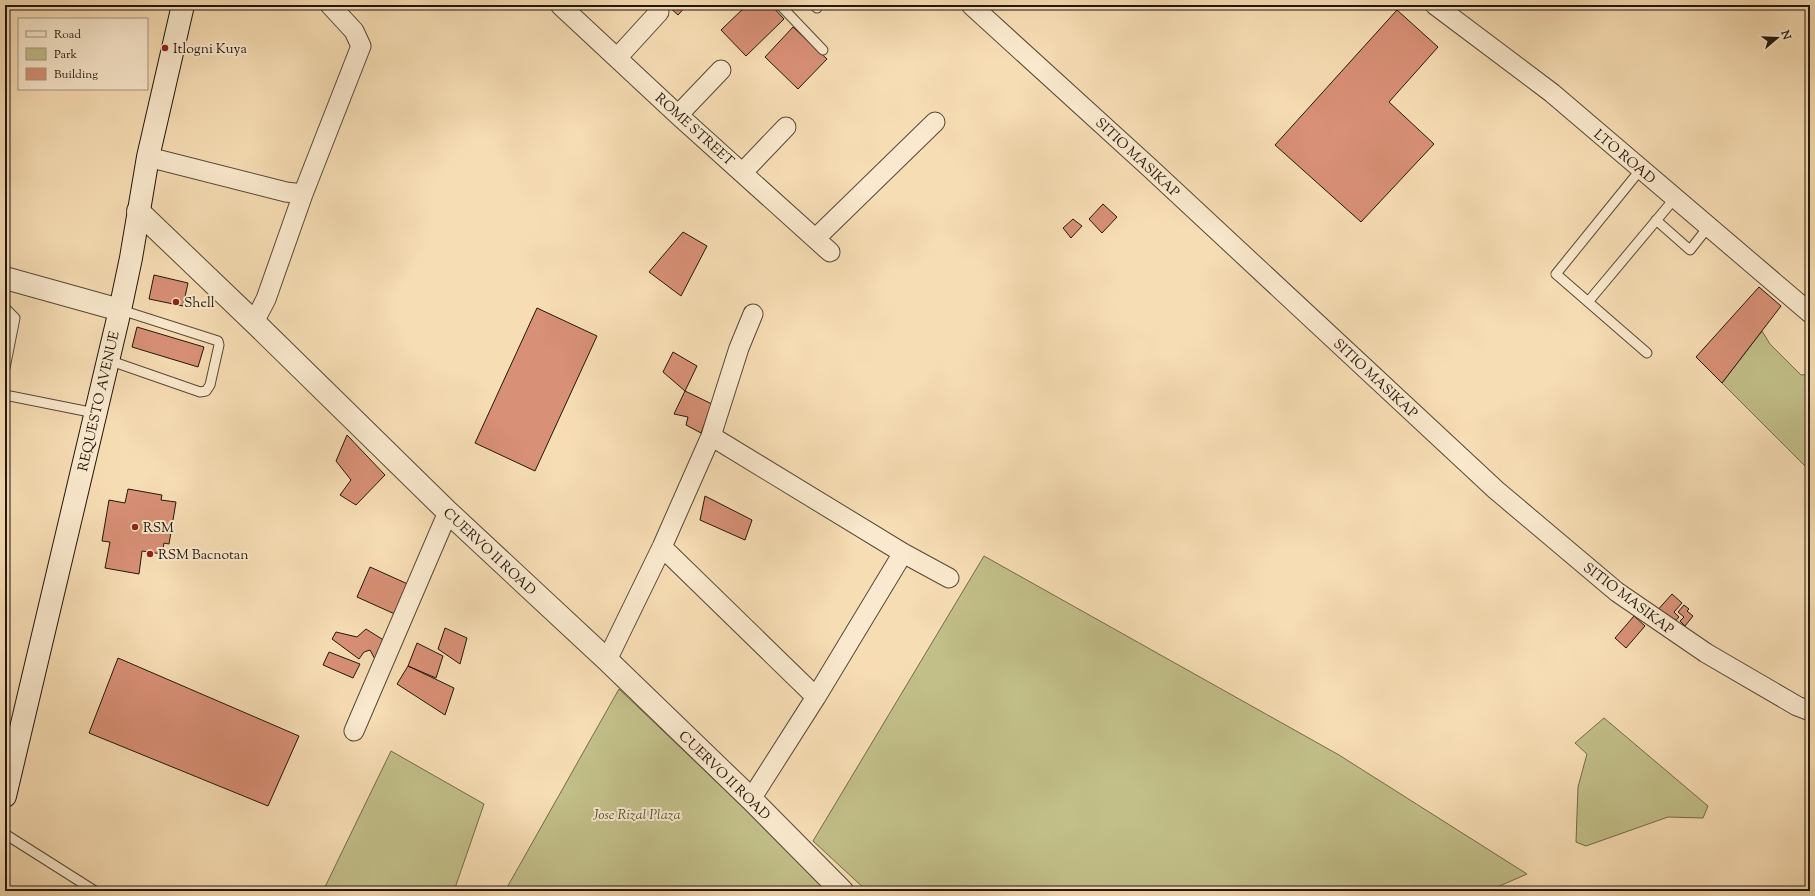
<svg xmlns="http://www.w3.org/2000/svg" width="1815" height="896" font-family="'Sorts Mill Goudy',serif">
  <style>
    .green { fill: #c2bf89; stroke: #726b4a }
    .building { fill: #d89076; stroke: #21170c }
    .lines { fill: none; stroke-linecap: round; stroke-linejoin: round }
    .service-casing { stroke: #564836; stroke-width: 11 }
    .minor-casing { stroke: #564836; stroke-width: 21 }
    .tertiary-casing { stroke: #564836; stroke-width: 24 }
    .secondary-casing { stroke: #21170c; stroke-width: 24 }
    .service { stroke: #fae9ce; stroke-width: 9 }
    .minor { stroke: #fae9ce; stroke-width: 19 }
    .tertiary { stroke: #fae9ce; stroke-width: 22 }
    .secondary { stroke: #fae9ce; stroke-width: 22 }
    .poi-dot { fill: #8f2418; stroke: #fae9ce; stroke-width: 1.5 }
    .labels { text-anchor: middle; stroke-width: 4; stroke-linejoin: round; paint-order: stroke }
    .poi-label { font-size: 14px; fill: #21170c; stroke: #fae9ce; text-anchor: start }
    .street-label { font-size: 14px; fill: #21170c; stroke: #fae9ce }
    .park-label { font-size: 14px; font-style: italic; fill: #595238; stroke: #fae9ce }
  </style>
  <rect width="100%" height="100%" fill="#f7ddb4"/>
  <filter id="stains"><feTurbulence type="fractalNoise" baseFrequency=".005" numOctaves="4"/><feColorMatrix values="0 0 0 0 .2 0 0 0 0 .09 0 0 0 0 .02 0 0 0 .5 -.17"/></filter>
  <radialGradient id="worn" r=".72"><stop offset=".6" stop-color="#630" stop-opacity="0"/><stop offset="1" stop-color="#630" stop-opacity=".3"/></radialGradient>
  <path class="green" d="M1762,331L1770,344L1801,375L1810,374V471L1722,383Z
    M984,556L1339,755L1527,874L1488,891H867L813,841Z
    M619,689L831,891H505Z
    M1604,718L1708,806L1703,818L1668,817L1586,846L1576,842L1578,787L1587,754L1575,743Z
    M391,751L484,804L454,891H323Z"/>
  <path class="building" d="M667,5H687L678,15Z
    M747,5H771L784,19L746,56L721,30Z
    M1397,10L1438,47L1389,102L1434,144L1361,222L1275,145Z
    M793,27L827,59L798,89L765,57Z
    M1103,204L1117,217L1102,233L1089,219Z
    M1073,219L1082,226L1071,238L1063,228Z
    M683,232L707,246L681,296L649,272Z
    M154,275L188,283L183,306L149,299Z
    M1759,287L1781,306L1722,383L1696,357Z
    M537,308L597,336L535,471L475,443Z
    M137,327L204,347L198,367L132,347Z
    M673,352L697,366L685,391L663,372Z
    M685,391L712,404L701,433L686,425L688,417L674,414Z
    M347,435L385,475L356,505L340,495L351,480L336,461Z
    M128,489L162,495L161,500L176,502L169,544L164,543L162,554L142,551L139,574L105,568L110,542L102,541L109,500L125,503Z
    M705,496L752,520L745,540L700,520Z
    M370,567L410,585L397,615L357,597Z
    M1672,594L1682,603L1674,612L1679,617L1670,627L1655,613Z
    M1684,605L1689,609L1687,611L1693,616L1685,626L1680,621L1684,617L1678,612Z
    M1634,616L1645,626L1626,648L1615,638Z
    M445,628L467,638L460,664L438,649Z
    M366,629L385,641L377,663L370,650L364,652L359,659L332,639L336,632L357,637Z
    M417,643L443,656L436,678L408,666Z
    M329,652L360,664L353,678L323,665Z
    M118,658L299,736L268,806L89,733Z
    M408,666L454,688L445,715L397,684Z"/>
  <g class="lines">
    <g class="service-casing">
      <path id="service" d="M780,5L823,50
        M814,5L817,8
        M1641,169L1556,274L1647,353
        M1656,220L1690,250L1709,226
        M1588,302L1675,198
        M5,308L15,318L5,368
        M108,360L200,392L206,391L210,385L219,345L218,341L121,310
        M5,395L95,413
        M5,834L95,891"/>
    </g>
    <g class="minor-casing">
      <path id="minor" d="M560,5L678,115L830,252
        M971,5L1150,168L1496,490L1617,592L1706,653L1797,706L1810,711
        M1435,5L1552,93L1810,313
        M617,58L659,12
        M678,115L721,70
        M148,157L286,192L303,194L361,46L354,31L330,5
        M743,172L786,127
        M816,238L935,122
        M254,322L266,299L303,194
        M711,436L903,553L949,578
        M662,547L816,697
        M607,660L662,547L711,436L739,348L753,314
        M354,731L448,512
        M751,799L816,697L903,553"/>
    </g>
    <g class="tertiary-casing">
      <path id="tertiary" d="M138,211L254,322L448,512L607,660L751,799L842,891
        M5,278L120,310"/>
    </g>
    <g class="secondary-casing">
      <path id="secondary" d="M5,796L120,310L131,258L148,157L183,5"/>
    </g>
    <use href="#service" class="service"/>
    <use href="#minor" class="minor"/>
    <use href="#tertiary" class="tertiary"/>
    <use href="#secondary" class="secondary"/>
  </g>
  <g class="poi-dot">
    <circle cx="165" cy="48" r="4"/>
    <circle cx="176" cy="302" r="4"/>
    <circle cx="135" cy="527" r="4"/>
    <circle cx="150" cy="554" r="4"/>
  </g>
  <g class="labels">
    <g class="poi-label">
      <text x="173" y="53">Itlogni Kuya</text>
      <text x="184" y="307">Shell</text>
      <text x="143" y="532">RSM</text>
      <text x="158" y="559">RSM Bacnotan</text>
    </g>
    <g class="street-label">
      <text transform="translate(695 129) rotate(42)" y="5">ROME STREET</text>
      <text transform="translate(1625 156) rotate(40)" y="5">LTO ROAD</text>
      <text transform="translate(1138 157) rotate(43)" y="5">SITIO MASIKAP</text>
      <text transform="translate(1376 378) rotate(43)" y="5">SITIO MASIKAP</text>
      <text transform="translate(98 401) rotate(-77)" y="5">REQUESTO AVENUE</text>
      <text transform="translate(490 551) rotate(43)" y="5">CUERVO II ROAD</text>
      <text transform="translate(1629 598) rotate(37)" y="5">SITIO MASIKAP</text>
      <text transform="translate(725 775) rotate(44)" y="5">CUERVO II ROAD</text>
    </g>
    <g class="park-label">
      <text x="637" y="819">Jose Rizal Plaza</text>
    </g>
  </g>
  <rect width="1815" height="896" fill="none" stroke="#f7ddb4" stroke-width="20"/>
  <rect x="6" y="6" width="1803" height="884" fill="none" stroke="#21170c" stroke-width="2"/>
  <rect x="10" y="10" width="1795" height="876" fill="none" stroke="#21170c"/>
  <rect x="18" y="18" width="130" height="72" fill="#fae9ce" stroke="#a39580"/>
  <rect x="26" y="31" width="20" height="6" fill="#fae9ce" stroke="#a39580"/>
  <text x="54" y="38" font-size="12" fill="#21170c">Road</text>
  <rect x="26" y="48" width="20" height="12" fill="#c2bf89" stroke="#a39580"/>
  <text x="54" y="58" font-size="12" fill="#21170c">Park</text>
  <rect x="26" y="68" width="20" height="12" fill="#d89076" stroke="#a39580"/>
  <text x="54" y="78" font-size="12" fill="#21170c">Building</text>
  <g transform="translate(1777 38) rotate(71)" stroke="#fae9ce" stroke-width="3" paint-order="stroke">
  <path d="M0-3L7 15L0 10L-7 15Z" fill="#21170c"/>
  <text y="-6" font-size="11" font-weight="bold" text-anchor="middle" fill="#21170c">N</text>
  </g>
  <rect width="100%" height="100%" filter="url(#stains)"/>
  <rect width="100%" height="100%" fill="url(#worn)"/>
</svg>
